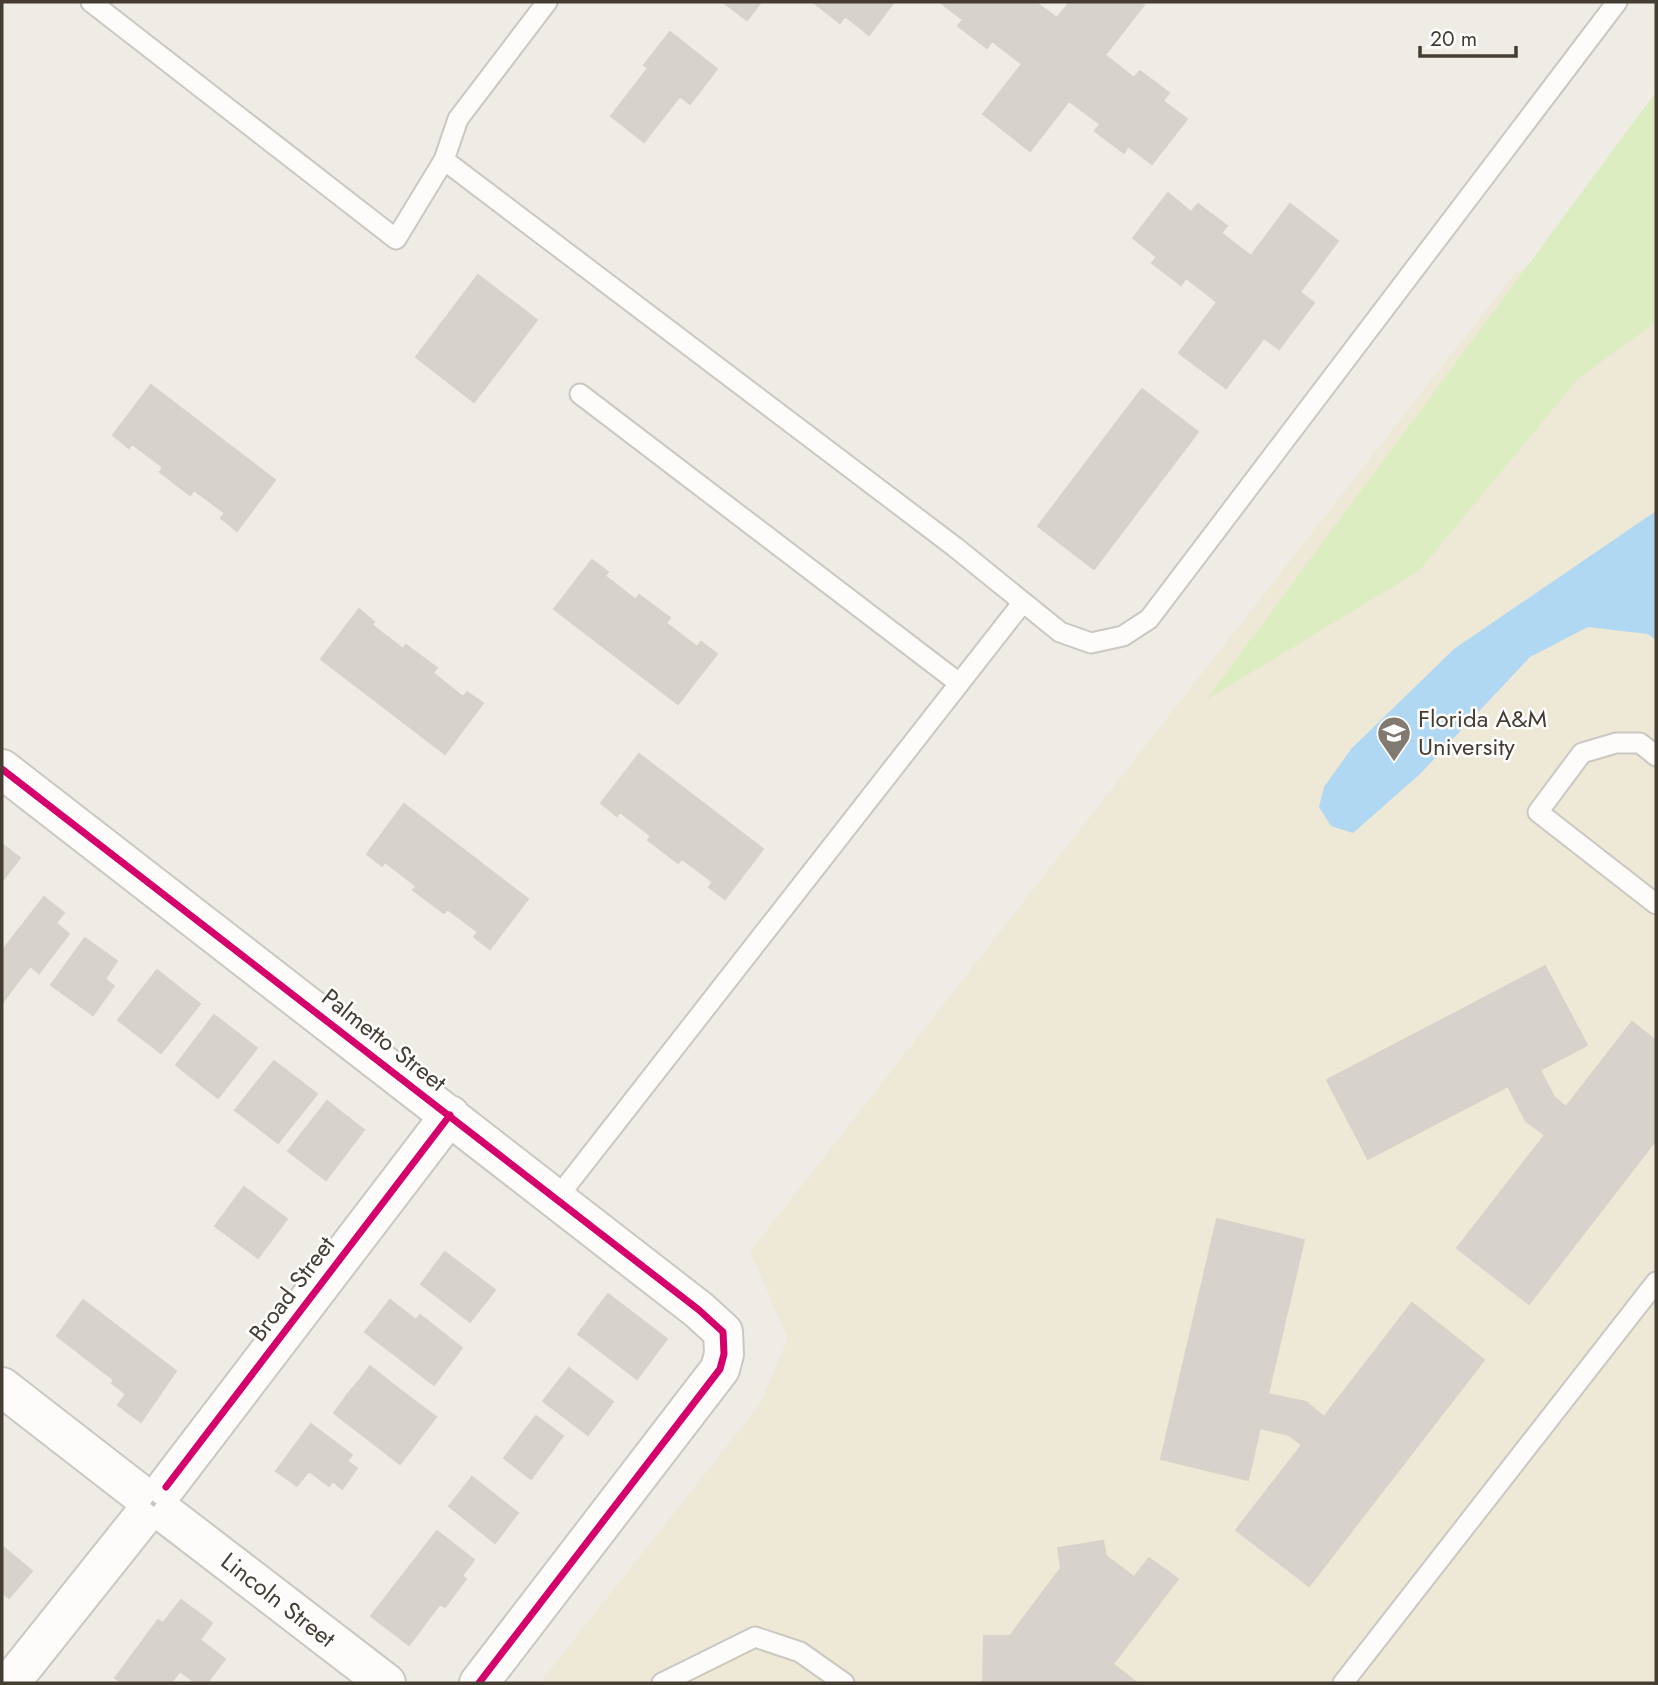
<svg xmlns="http://www.w3.org/2000/svg" width="1658" height="1685" font-family="Jost,sans-serif">
  <style>
    .education { fill: #eee8d6 }
    .green { fill: #dcedc1 }
    .water { fill: #b0d8f2 }
    .building { fill: #d7d3cc; stroke: #d7d3cb; stroke-width: 2 }
    .lines { fill: none; stroke-linecap: round; stroke-linejoin: round }
    .service-casing { stroke: #cbc8c1; stroke-width: 23 }
    .minor-casing { stroke: #cbc8c1; stroke-width: 42 }
    .service { stroke: #fdfcfb; stroke-width: 19 }
    .minor { stroke: #fdfcfb; stroke-width: 38 }
    .cycleway-casing { stroke: #fff; stroke-width: 11 }
    .cycleway { stroke: #d6006c; stroke-width: 7 }
    .labels { text-anchor: middle; stroke-width: 5; stroke-linejoin: round; paint-order: stroke }
    .poi-label { font-size: 24px; fill: #453d32; stroke: #fff; text-anchor: start }
    .street-label { font-size: 24px; fill: #453d32; stroke: #fff }
  </style>
  <rect width="100%" height="100%" fill="#efece5"/>
  <path class="education" d="M1656,199V1683H540L760,1404L788,1338L750,1252L1515,273Z"/>
  <path class="green" d="M1656,92V322L1578,379L1419,571L1206,700Z"/>
  <path class="water" d="M1656,511V640L1648,634L1588,627L1530,657L1420,774L1353,833L1331,826L1319,807L1324,787L1352,748L1454,649Z"/>
  <path class="building" d="M723,2H761L747,20Z
    M813,2H894L869,35L845,16L840,23Z
    M940,2H1035L1057,18L1070,2H1140L1144,5L1105,55L1134,78L1140,71L1169,93L1163,101L1187,119L1152,164L1128,146L1124,153L1095,131L1100,124L1069,101L1030,151L983,114L1022,64L992,41L987,48L958,26L963,20Z
    M670,32L717,69L690,104L680,96L644,142L611,116L648,68L644,65Z
    M1168,193L1191,212L1198,204L1227,226L1221,233L1251,256L1290,204L1338,241L1300,292L1314,303L1279,349L1264,338L1226,388L1179,353L1217,302L1186,278L1181,285L1152,263L1157,257L1133,238Z
    M478,275L537,320L474,402L416,357Z
    M151,385L275,480L237,531L221,518L225,513L194,490L190,495L160,472L163,467L132,444L129,448L113,435Z
    M1142,389L1198,432L1094,569L1038,526Z
    M592,560L608,572L605,576L636,600L639,595L670,618L666,623L697,647L701,642L717,654L678,704L554,609Z
    M359,609L374,622L372,625L403,649L406,645L437,668L433,673L463,697L467,692L483,703L445,754L321,659Z
    M639,754L763,849L725,899L709,887L713,882L682,859L678,863L648,840L651,836L620,812L617,816L601,803Z
    M404,804L528,899L490,949L474,937L478,932L447,909L444,913L413,890L416,886L385,862L382,866L367,854Z
    M2,844L20,858L2,881Z
    M44,897L64,913L56,923L69,934L39,973L30,966L2,1003V951Z
    M85,938L117,961L105,979L114,986L93,1015L51,985Z
    M1545,966L1587,1045L1540,1070L1554,1097L1566,1107L1632,1022L1656,1041V1140L1529,1304L1457,1248L1545,1135L1526,1121L1508,1086L1368,1159L1327,1080Z
    M157,970L200,1004L161,1053L118,1020Z
    M214,1015L257,1048L218,1098L176,1065Z
    M274,1061L317,1094L278,1143L235,1110Z
    M327,1101L364,1130L326,1180L288,1151Z
    M244,1187L287,1219L258,1258L215,1226Z
    M1217,1219L1304,1240L1268,1394L1306,1402L1324,1417L1412,1303L1484,1360L1309,1586L1236,1530L1302,1445L1289,1435L1260,1428L1248,1480L1161,1459Z
    M445,1252L495,1290L470,1322L421,1284Z
    M608,1294L667,1339L637,1379L578,1334Z
    M83,1300L176,1371L141,1422L118,1405L126,1394L112,1383L114,1380L57,1336Z
    M390,1300L416,1320L420,1315L462,1348L434,1385L365,1332Z
    M370,1366L400,1390L390,1403L360,1380Z
    M569,1368L613,1402L588,1435L543,1401Z
    M360,1380L365,1384L353,1400L347,1395Z
    M365,1384L390,1403L400,1390L436,1417L400,1464L334,1413L347,1395L353,1400Z
    M536,1416L563,1436L531,1479L504,1458Z
    M311,1424L352,1455L347,1461L357,1468L342,1489L333,1481L329,1486L309,1471L297,1486L276,1471Z
    M472,1477L518,1513L495,1543L449,1506Z
    M437,1531L474,1560L462,1576L466,1579L445,1607L440,1604L409,1645L371,1616Z
    M1103,1541L1106,1556L1134,1577L1149,1558L1178,1579L1113,1664L1137,1683H983L984,1636H1010L1061,1568L1058,1548Z
    M2,1546L32,1571L9,1598L2,1593Z
    M181,1600L212,1623L200,1640L225,1659L207,1683H196L180,1671L171,1683H122L115,1678L158,1620L163,1623Z"/>
  <g class="lines">
    <g class="service-casing">
      <path id="service" d="M91,2L396,239L444,160L458,119L547,2
        M444,160L955,547L1060,632L1091,643L1123,636L1149,619L1617,2
        M580,394L959,683
        M1656,756L1640,743H1616L1582,753L1538,812L1656,904
        M557,1198L1023,602
        M662,1683L755,1637L800,1652L844,1683
        M1343,1683L1656,1282"/>
    </g>
    <g class="minor-casing">
      <path id="minor" d="M2,769L699,1310L723,1332L724,1354L720,1369L479,1683
        M2,1387L136,1491
        M166,1487L450,1115
        M170,1517L386,1683
        M10,1683L140,1520"/>
    </g>
    <use href="#service" class="service"/>
    <use href="#minor" class="minor"/>
    <g class="cycleway-casing">
      <path id="cycleway" d="M2,769L699,1310L723,1332L724,1354L720,1369L479,1683
        M166,1487L450,1115"/>
    </g>
    <use href="#cycleway" class="cycleway"/>
  </g>
  <defs>
    <g id="university-pin" transform="scale(1.75)"><path d="M0 17L-7.5 6A9.5 9.5 0 1 1 7.5 6Z" fill="#807a71" stroke="#fff"/><path d="M0-5L7-2L0 1L-7-2ZM-4 1L0 2.5L4 1V4Q0 6-4 4Z" fill="#fff"/></g>
  </defs>
  <g fill-rule="evenodd">
    <use href="#university-pin" x="1394" y="733"/>
  </g>
  <g class="labels">
    <g class="poi-label">
      <text x="1418" y="727">Florida A&amp;M<tspan x="1418" dy="28">University</tspan></text>
    </g>
    <g class="street-label">
      <text transform="translate(384 1040) rotate(38)" y="8">Palmetto Street</text>
      <text transform="translate(292 1289) rotate(-53)" y="8">Broad Street</text>
      <text transform="translate(278 1600) rotate(38)" y="8">Lincoln Street</text>
    </g>
  </g>
  <rect width="1658" height="1685" fill="none" stroke="#453d32" stroke-width="7"/>
  <path d="M1420 46v10h96v-10" fill="none" stroke="#453d32" stroke-width="3.5"/>
  <text x="1430" y="46" font-size="21" fill="#453d32" stroke="#ffffff" stroke-width="5" paint-order="stroke">20 m</text>
</svg>
